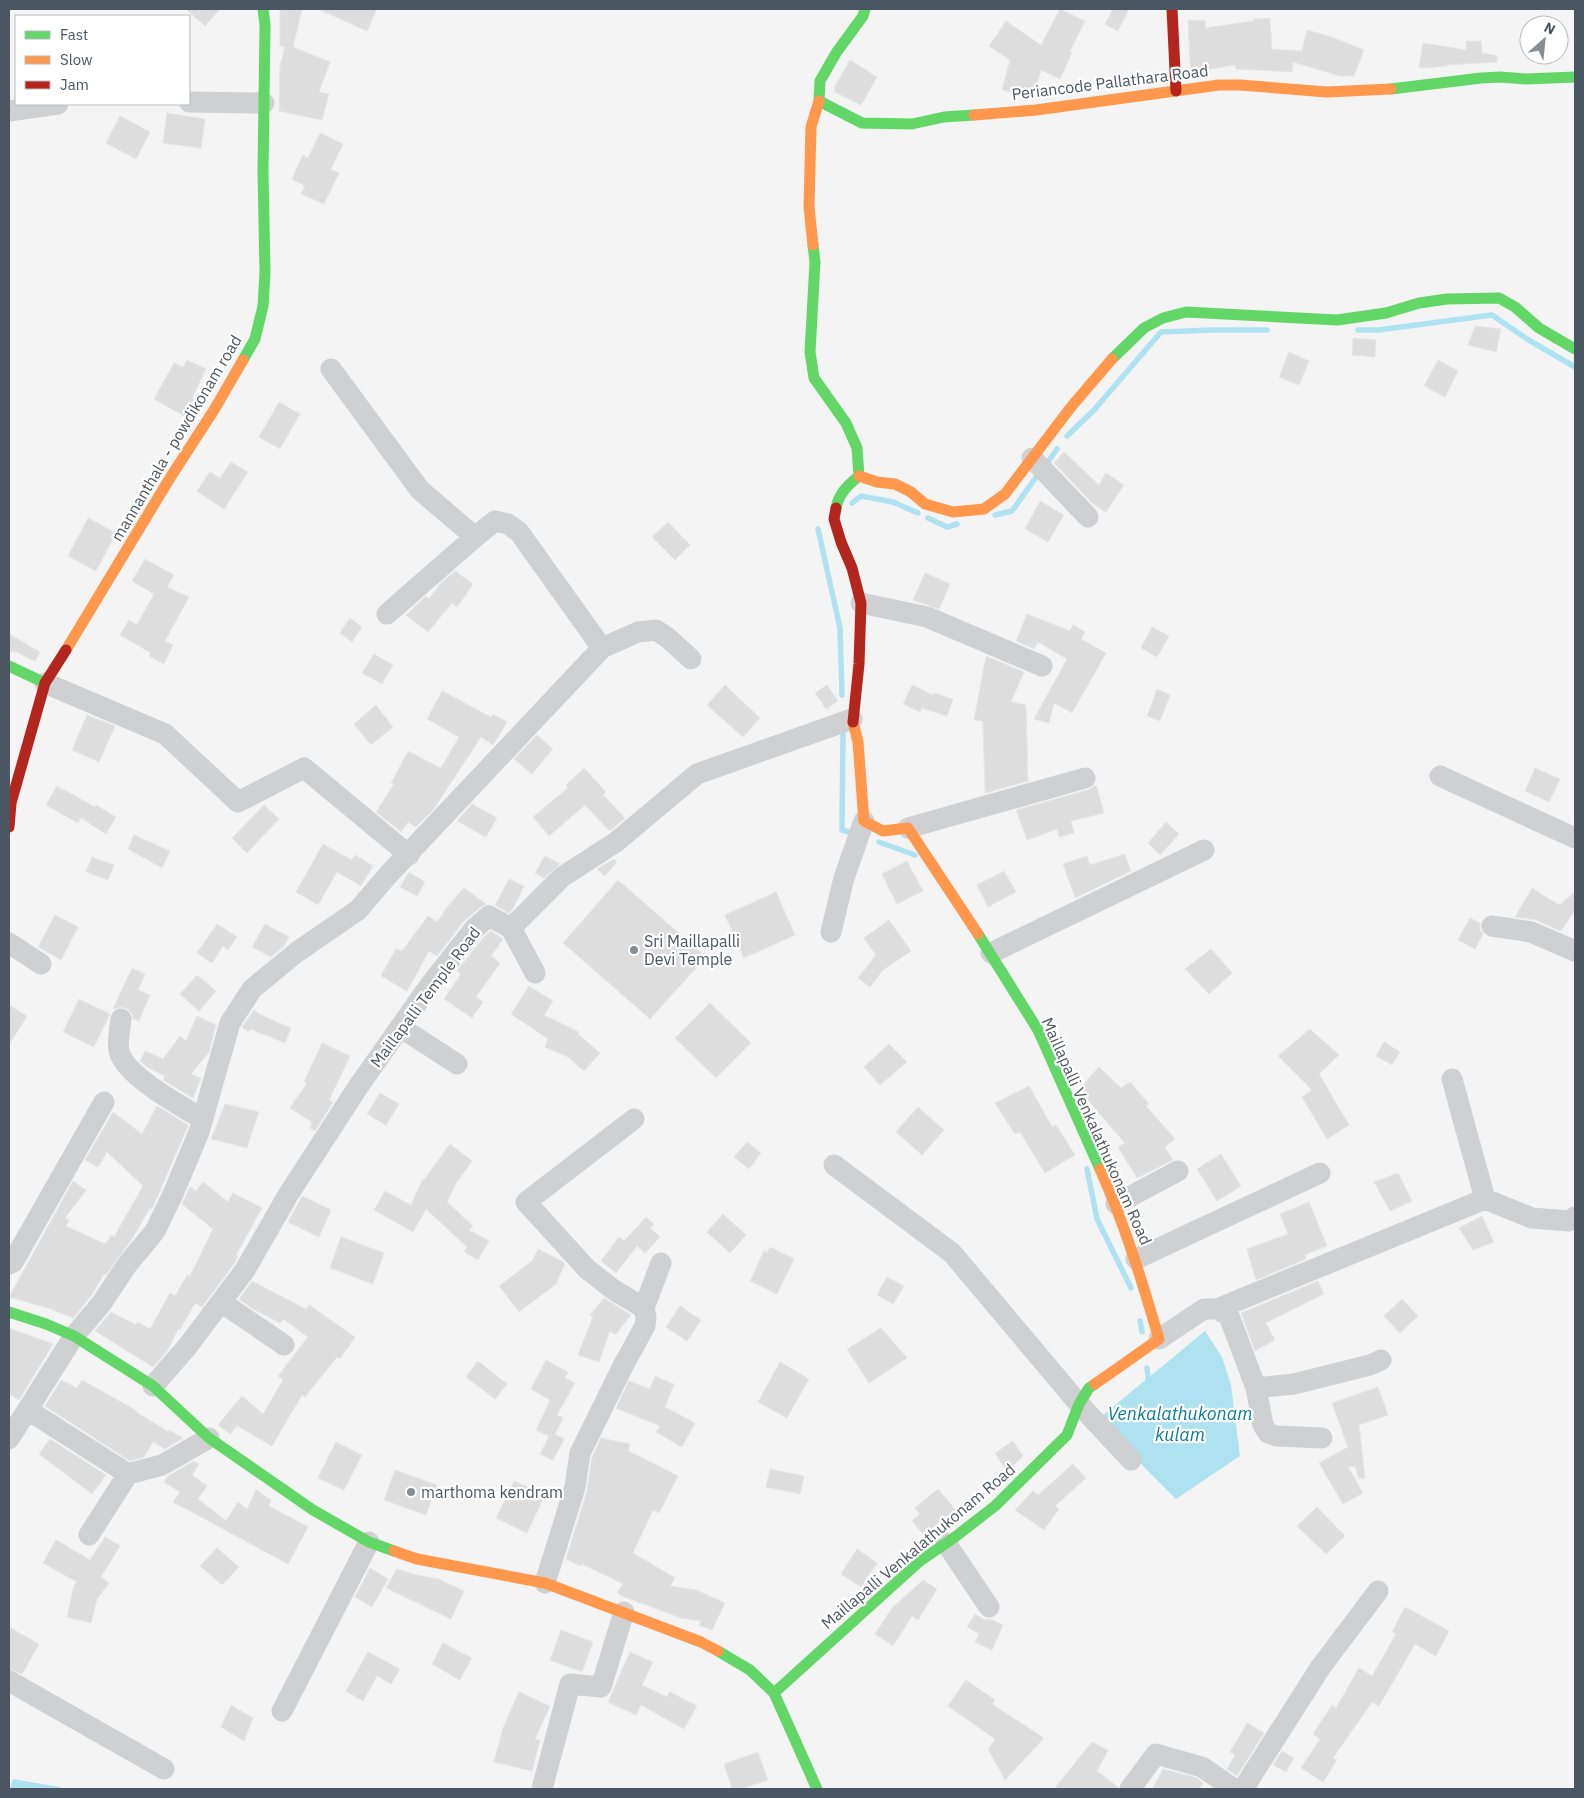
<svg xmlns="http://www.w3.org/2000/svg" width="1584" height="1798" font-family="'IBM Plex Sans',sans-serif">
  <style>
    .water { fill: #aee2f0 }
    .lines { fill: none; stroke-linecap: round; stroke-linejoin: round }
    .stream { stroke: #aee2f0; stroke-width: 5.5 }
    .building { fill: #ddddde; stroke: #e5e6e7 }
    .street { stroke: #ced0d2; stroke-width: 21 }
    .fast { stroke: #63d668; stroke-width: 11 }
    .slow { stroke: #ff974d; stroke-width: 11 }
    .jam { stroke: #b3261e; stroke-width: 11 }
    .poi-dot { fill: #868d94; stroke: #fff; stroke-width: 2 }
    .labels { text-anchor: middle; stroke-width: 4.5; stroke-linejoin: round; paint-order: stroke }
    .street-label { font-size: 16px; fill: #4a5661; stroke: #fff }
    .poi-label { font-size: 16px; fill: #4a5661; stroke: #fff; text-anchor: start }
    .water-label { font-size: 18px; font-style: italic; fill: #0c7c9b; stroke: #fff }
  </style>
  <rect width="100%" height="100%" fill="#f4f4f4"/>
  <path class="water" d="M1205,1331L1222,1357L1231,1385L1240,1456L1176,1499L1097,1420Z
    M13,1779L60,1787V1789H10Z"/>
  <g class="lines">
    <path class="stream" d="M1358,330H1378L1492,315L1527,339L1575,367
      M1067,436L1094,410L1161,332L1212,330H1267
      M1045,466L1057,449
      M852,503L861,496L893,502L918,513
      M995,515L1012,511L1039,473
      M928,518L947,527L957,524
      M818,529L840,628L842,695
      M843,734L842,830L856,834
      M879,842L915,855
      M1087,1169L1097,1219L1131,1288
      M1140,1321L1142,1332
      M1147,1368L1149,1386"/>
  </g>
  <path class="building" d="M186,9H220L205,26Z
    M280,9H302L293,47L330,62L319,92L329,94L322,120L279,111L280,66L285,47L280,46Z
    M318,9H377L367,31Z
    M1060,9L1085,21L1070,51L1072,52L1060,79L1041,70L1034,94L1021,95L1002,90L1010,60L989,46L1006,21L1041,45Z
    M1113,9H1129L1118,31L1105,24Z
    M1270,18L1272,49L1302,51L1307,30L1332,37L1364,50L1354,76H1340L1293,62L1292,72L1236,69L1235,65L1192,72L1190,62L1188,20L1206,21L1205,28L1254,21V19Z
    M1466,41H1481L1482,53L1497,56V62L1447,65V66L1426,68L1419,67L1423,43L1466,50Z
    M850,60L877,77L861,105L835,92V86Z
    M167,113L205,119L201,148L163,143Z
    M120,116L150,132L136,159L106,143Z
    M320,133L343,144L331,169L339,173L324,204L301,194L305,186L292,179L303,155L308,158Z
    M1475,326L1501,329L1496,352L1468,345Z
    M1353,338L1376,340L1375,357L1352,355Z
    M1289,352L1309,361L1299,385L1279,377Z
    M187,360L206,369L192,398L196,401L186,417L154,399L174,363L183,367Z
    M1438,360L1458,371L1445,397L1424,386Z
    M279,402L300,414L280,449L259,437Z
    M1064,452L1099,485L1106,473L1124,485L1106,512L1092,503L1054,463Z
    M231,462L248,472L224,509L197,491L210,472L220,478Z
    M1040,501L1064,515L1048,542L1025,529Z
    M88,518L116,533L96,571L68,556Z
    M668,522L690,545L675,560L652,537Z
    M145,559L174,575L167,587L189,597L165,641L173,645L164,664L149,656L151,653L120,635L129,620L137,625L154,594L132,581Z
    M455,571L473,584L457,607L452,603L428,632L406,615L426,596L429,599L440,584Z
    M925,573L950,584L939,609L913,600Z
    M1027,614L1070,631L1073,625L1085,632L1081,639L1106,653L1072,713L1054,703L1049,723L1034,719L1067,659L1038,642L1034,649L1016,641Z
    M350,618L362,627L352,642L340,633Z
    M1152,627L1169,636L1157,657L1141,648Z
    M9,634L40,652L35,661L16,652L9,651Z
    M374,654L393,665L382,684L362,673Z
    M986,656L1024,672L1011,702L1026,705L1028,781L985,793L983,721L974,720Z
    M725,685L760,718L743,737L707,705Z
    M827,685L838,701L826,709L815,693Z
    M912,685L933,695L934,693L953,699L947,716L922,708L920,712L903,704Z
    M1157,689L1170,695L1160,721L1147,716Z
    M442,691L491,717L493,714L507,722L493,745L481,737L433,810L416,827L408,822L401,832L376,812L394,784L391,783L408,751L441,768L459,737L427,719Z
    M376,705L393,727L371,745L354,724Z
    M87,715L115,726L99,762L72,750Z
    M537,735L553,749L532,774L514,759Z
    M584,768L606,792L603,795L625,818L610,831L585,805L549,836L533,817L568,788L566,785Z
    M1535,768L1560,779L1549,802L1525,791Z
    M1096,785L1104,813L1071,821L1074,833L1059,837L1057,829L1027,840L1016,810L1088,790Z
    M57,786L95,807L96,805L116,817L106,834L81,818L78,823L46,805Z
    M472,804L497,818L486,837L457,821Z
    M264,805L279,819L247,853L232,838Z
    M1166,822L1179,834L1160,855L1148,843Z
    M134,835L170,851L162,868L128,849Z
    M323,844L352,860L355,855L373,866L361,886L337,872L318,905L296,892Z
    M1125,854L1131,871L1075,898L1063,864L1087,856L1090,865Z
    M545,856L560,864L544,878L535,873Z
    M92,857L114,865L108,880L86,872Z
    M614,859L617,862L605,876L597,869Z
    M907,861L923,891L897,904L882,874Z
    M1004,871L1016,892L988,907L977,885Z
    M409,872L425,882L417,896L400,887Z
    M509,879L524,886L513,908L509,913L495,905Z
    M618,880L706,957L650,1019L563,943Z
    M464,888L486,904L481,907L464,921L437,956L429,951L407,991L381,976L396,949L402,951L428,916L437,922L448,906Z
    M1532,888L1559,905L1575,892V910L1561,931L1536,920L1515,917Z
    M776,892L795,935L744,958L725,915Z
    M55,915L78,927L61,960L38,947Z
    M1470,918L1480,923V930L1483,934L1475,949L1458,940Z
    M889,920L911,951L883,970L870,987L858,978L876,955L864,938Z
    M217,924L237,937L228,950L223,946L212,963L197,953Z
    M265,924L289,937L284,946L271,957L252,947Z
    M491,931L503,939L491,956L500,963L476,997L483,1002L472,1018L444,999L461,974L457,971L483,938Z
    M1211,949L1232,973L1209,994L1185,969Z
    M132,968L145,974L138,990L150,995L139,1021L133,1019L132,1014L128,1009L122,1007L113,1009Z
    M197,975L216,991L199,1011L180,994Z
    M529,986L553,1001L544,1015L579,1032L578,1034L600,1053L584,1071L568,1057L545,1047L548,1039L511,1014Z
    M79,999L110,1014L94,1047L63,1032Z
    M710,1003L751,1043L716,1078L675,1038Z
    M9,1005L27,1016L9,1045Z
    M254,1010L259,1014L291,1028L285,1043L250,1029L248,1032L242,1027Z
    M197,1016L216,1025L209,1052L191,1074L201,1078L193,1098L163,1080L165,1076L147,1067L140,1061L145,1051L163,1059L180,1036L186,1041Z
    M1310,1029L1339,1055L1319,1074L1349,1125L1327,1139L1302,1097L1312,1090L1278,1056Z
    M1384,1042L1400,1052L1392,1065L1376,1056Z
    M322,1043L350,1056L329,1100L333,1102L315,1131L310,1128L312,1122L290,1108L307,1083L304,1082Z
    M889,1044L907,1062L880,1085L864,1067Z
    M1099,1067L1121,1088L1130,1082L1149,1104L1146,1106L1175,1139L1165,1147L1173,1160L1137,1178L1118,1147L1125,1143L1085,1097L1081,1087Z
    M1029,1086L1052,1127L1056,1125L1075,1155L1045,1173L1020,1132L1015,1134L995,1103Z
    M380,1093L399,1104L386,1125L367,1114Z
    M225,1104L259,1112L247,1148L211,1139Z
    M157,1106L188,1125L187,1128L152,1209L150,1208L132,1239L106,1275L104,1274L91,1296L73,1318L51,1309L9,1297L73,1181L86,1190L65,1218L69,1220L66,1226L105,1244L112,1235L114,1237L143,1186L107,1152L98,1167L85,1160L113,1112L142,1134Z
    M918,1107L944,1130L922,1155L896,1132Z
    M747,1142L761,1153L749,1169L734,1157Z
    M450,1144L472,1161L455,1185L447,1202L473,1226L469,1230L489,1241L478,1260L464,1252L467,1247L426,1209L413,1232L374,1210L385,1191L411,1205L423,1179L424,1180Z
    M1221,1154L1241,1186L1217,1201L1197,1169Z
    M1398,1173L1412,1201L1390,1211L1374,1182Z
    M203,1182L228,1202L233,1193L262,1208L236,1255L238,1256L234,1264L202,1307L195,1303L180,1330L178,1329L167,1351L153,1367L95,1331L111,1312L136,1325L138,1322L150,1329L170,1293L175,1296L187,1275L190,1276L213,1229L182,1204L190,1187L196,1191Z
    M302,1196L331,1210L319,1237L288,1222Z
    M1309,1202L1327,1246L1305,1255L1306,1259L1256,1280L1247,1249L1288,1234L1280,1214Z
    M723,1214L746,1235L730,1253L707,1232Z
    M1482,1216L1494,1242L1473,1250L1459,1228Z
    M646,1217L654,1224L650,1228L660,1237L645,1253L637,1246L616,1273L601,1261L619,1237L624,1241Z
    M341,1237L384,1253L373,1284L330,1268Z
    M770,1247L794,1259L777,1294L750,1281L764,1251L767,1253Z
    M538,1249L562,1261L565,1264L556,1284L519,1312L499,1286L532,1261Z
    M887,1277L904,1286L893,1304L877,1295Z
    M252,1281L306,1309L309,1305L355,1337L340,1359L337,1357L305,1397L302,1395L272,1446L237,1426L230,1434L218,1425L242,1396L263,1414L283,1380L278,1376L308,1337L283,1319L280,1323L253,1309L239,1299Z
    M1318,1281L1324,1294L1266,1323L1275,1340L1255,1351L1241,1313Z
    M604,1298L631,1315L615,1335L610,1331L599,1362L578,1355L593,1317L590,1315Z
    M1402,1299L1418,1316L1400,1333L1384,1316Z
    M680,1306L701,1320L687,1341L666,1327Z
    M9,1328L53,1344L19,1400L9,1394Z
    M881,1328L907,1358L869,1383L847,1349Z
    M546,1360L568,1372L565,1378L575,1383L557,1415L563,1418L555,1434L564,1439L553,1460L540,1454L549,1436L536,1430L550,1400L531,1389Z
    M478,1361L507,1384L495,1399L466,1377Z
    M780,1362L809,1379L787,1418L758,1402Z
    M655,1376L674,1384L665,1407L695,1423L682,1447L656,1432L660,1426L616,1408L629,1381L650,1389Z
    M61,1380L77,1388L82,1380L137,1411L136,1412L169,1432V1430L183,1438L165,1449L153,1442L144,1457L130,1461L45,1406Z
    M1378,1387L1388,1415L1359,1425L1365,1478L1359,1479L1355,1466L1348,1467L1363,1493L1343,1504L1319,1463L1348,1447L1332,1403Z
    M601,1438L630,1444L628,1451L678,1476L659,1513L653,1510L633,1553L675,1578L670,1586L696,1590L725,1603L712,1630L699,1625L701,1621L681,1618L622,1596L617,1593L623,1584L582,1564L581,1566L566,1559L587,1491L592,1457Z
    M50,1439L106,1475L92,1494L39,1454Z
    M1013,1441L1023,1456L1007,1472L995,1453Z
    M336,1442L362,1455L344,1490L318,1478Z
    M194,1461L199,1464L192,1475L207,1486L198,1499L226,1521L238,1502L247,1509L256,1490L271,1500L269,1506L308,1527L288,1564L173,1502L180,1492L164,1482L168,1476Z
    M1073,1464L1086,1478L1055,1506L1059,1509L1044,1530L1015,1510L1033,1491L1038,1495Z
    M770,1469L804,1476L800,1494L766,1487Z
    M395,1470L437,1485L426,1515L384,1500Z
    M514,1481L545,1495L527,1533L496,1518Z
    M938,1489L959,1514L926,1538L912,1521L920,1514L915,1508Z
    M1317,1507L1345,1536L1326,1554L1297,1526Z
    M105,1537L120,1546L101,1577L109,1583L97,1599L91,1623L67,1617L74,1585L77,1582L43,1563L56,1540L90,1560Z
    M217,1548L239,1567L222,1585L200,1566Z
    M857,1549L877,1563L861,1587L841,1574Z
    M370,1568L388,1579L372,1607L355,1597Z
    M397,1569L416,1575L439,1579L464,1591L451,1619L386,1588Z
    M923,1580L937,1589L918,1620L912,1616L893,1646L875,1634L892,1608Z
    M1405,1607L1449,1631L1436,1656L1415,1644L1379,1706L1372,1702L1333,1758L1337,1760L1323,1782L1301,1768L1320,1739L1313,1734L1332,1705L1336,1708L1359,1668L1372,1676L1396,1634L1392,1632Z
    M975,1614L985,1620L990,1619L1003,1625L992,1650L975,1642L979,1634L967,1627Z
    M9,1627L39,1644L22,1674L9,1669Z
    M561,1630L593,1642L582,1672L550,1660Z
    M443,1643L472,1658L460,1680L432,1664Z
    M368,1652L400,1669L391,1684L377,1676L363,1701L346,1691Z
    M630,1652L653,1662L642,1685L667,1697L670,1692L697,1706L684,1729L641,1705L636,1715L608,1702Z
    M966,1680L995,1700L992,1704L1044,1738L1005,1780L988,1749L995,1739L948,1706Z
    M519,1692L550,1706L535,1739L540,1740L532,1771L494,1762L503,1728Z
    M231,1705L253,1718L244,1741L221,1727Z
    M1247,1723L1264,1733L1237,1776L1227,1769L1235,1755L1230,1752Z
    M1092,1742L1108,1750L1097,1771L1118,1787V1789H1054Z
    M1282,1751L1294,1758L1286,1772L1273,1765Z
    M758,1752L768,1780L741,1789H732L724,1764Z
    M1163,1769L1197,1778L1203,1783L1199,1789H1152Z"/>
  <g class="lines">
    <path class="street" d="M189,102L264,103
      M9,111L58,104
      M331,369L420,490L475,537
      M1032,458L1088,517
      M861,603L927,617L1042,666
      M387,614L475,537L495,521L508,524L519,532L602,648
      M45,683L165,734L238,802L304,768L409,855
      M1440,776L1575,838
      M908,828L1085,778
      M1492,926L1531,932L1575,951
      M511,928L535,973
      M831,932L844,878L864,821
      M9,943L41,964
      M991,953L1204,850
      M121,1019C120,1028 117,1042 119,1051C125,1076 181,1106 203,1119
      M400,1027L457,1064
      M1452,1079L1485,1199
      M834,1165L952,1253L1079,1404L1131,1460
      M1116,1204L1178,1171
      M1136,1259L1320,1173
      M9,1264L13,1262L104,1102
      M221,1302L284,1345
      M644,1308L661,1263
      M1217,1309L1485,1199L1532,1218L1569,1221L1575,1217
      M1159,1339L1204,1309H1217L1229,1316L1256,1388L1263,1425L1268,1433L1277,1436L1322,1438
      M153,1386L187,1347L245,1270L288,1195L358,1087L427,989L474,929L489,916L511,928L562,877L616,842L697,774L852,719
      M1256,1388L1294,1384L1370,1365L1381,1360
      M28,1410L128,1474
      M9,1439L74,1336L101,1304L127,1265L155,1231L173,1194L199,1132L230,1023L252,989L297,952L358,910L388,875L602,648L638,632L656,630L668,638L691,659
      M89,1535L128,1474L162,1465L209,1438
      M946,1543L989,1607
      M545,1583L575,1487L580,1453L624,1364L645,1326L646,1317L644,1308L614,1290L587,1269L526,1202L634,1119
      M9,1681L164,1769
      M282,1711L369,1542
      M542,1789L570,1684L601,1687L624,1612
      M1130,1789L1156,1754L1202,1767L1234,1789
      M1243,1789L1320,1668L1378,1591"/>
    <path class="fast" d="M865,9L863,16L836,53L820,81L819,101L862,123L912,124L944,117L974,115
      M1391,89L1481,78L1500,77L1526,79L1575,77
      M813,245L815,262L810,352L814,378L846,423L857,448L859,476C848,485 839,493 836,508
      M1112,359L1144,328L1163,318L1186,312L1337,320L1386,313L1419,303L1447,299L1499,298L1515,307L1539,328L1575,349
      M243,360L255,339L263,306L265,273L263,172L265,25L263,9
      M9,666L45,683
      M978,934L1038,1030L1100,1169
      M9,1312L46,1324L74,1336L153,1386L209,1438L313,1510L369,1542L394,1551
      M718,1651L750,1670L774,1693L817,1789
      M774,1693L920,1561L955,1537L995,1506L1067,1435L1079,1404L1089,1388L1095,1384"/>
    <path class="slow" d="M974,115L1036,110L1219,85H1240L1327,92L1391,89
      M813,245L809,207L811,127L819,101
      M859,476L877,482L895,484L911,492L925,504L953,512L984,509L1005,494L1071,407L1112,359
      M66,650L170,478L214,410L243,360
      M853,722L858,742L864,821L883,831L908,828L978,934
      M1095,1384L1159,1339C1142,1281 1125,1225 1100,1169
      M394,1551L417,1559L545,1583L701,1642L718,1651"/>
    <path class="jam" d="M1172,9L1176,91
      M836,508L834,519L841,542L852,568L861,603L859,664L853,722
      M9,827L11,803L45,683L66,650"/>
  </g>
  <g class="poi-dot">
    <circle cx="634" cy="950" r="5"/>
    <circle cx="411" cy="1492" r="5"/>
  </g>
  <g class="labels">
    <g class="street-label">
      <text transform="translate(1110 82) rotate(-7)" y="6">Periancode Pallathara Road</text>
      <text transform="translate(176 438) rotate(-59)" y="6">mannanthala - powdikonam road</text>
      <text transform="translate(425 997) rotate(-53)" y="6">Maillapalli Temple Road</text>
      <text transform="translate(1097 1131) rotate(66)" y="6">Maillapalli Venkalathukonam Road</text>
      <text transform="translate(918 1546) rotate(-40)" y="6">Maillapalli Venkalathukonam Road</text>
    </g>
    <g class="poi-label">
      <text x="644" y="947">Sri Maillapalli<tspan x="644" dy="18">Devi Temple</tspan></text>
      <text x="421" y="1498">marthoma kendram</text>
    </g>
    <g class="water-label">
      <text x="1180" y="1420">Venkalathukonam<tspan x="1180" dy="21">kulam</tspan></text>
    </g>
  </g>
  <rect width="1584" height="1798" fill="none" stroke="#4a5661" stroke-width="20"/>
  <rect x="15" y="15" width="175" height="90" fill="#ffffff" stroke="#b7bbc0"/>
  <rect x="25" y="31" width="25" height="8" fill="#63d668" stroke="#b7bbc0"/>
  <text x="60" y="40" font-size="15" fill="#4a5661">Fast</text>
  <rect x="25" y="56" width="25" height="8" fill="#ff974d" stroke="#b7bbc0"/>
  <text x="60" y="65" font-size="15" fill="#4a5661">Slow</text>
  <rect x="25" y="81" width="25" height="8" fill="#b3261e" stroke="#b7bbc0"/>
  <text x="60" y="90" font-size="15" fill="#4a5661">Jam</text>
  <g transform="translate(1544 40) rotate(27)"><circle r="24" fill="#ffffff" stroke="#b7bbc0"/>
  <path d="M0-4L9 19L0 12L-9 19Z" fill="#868d94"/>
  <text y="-8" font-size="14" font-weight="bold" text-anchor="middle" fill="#4a5661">N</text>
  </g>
</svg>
